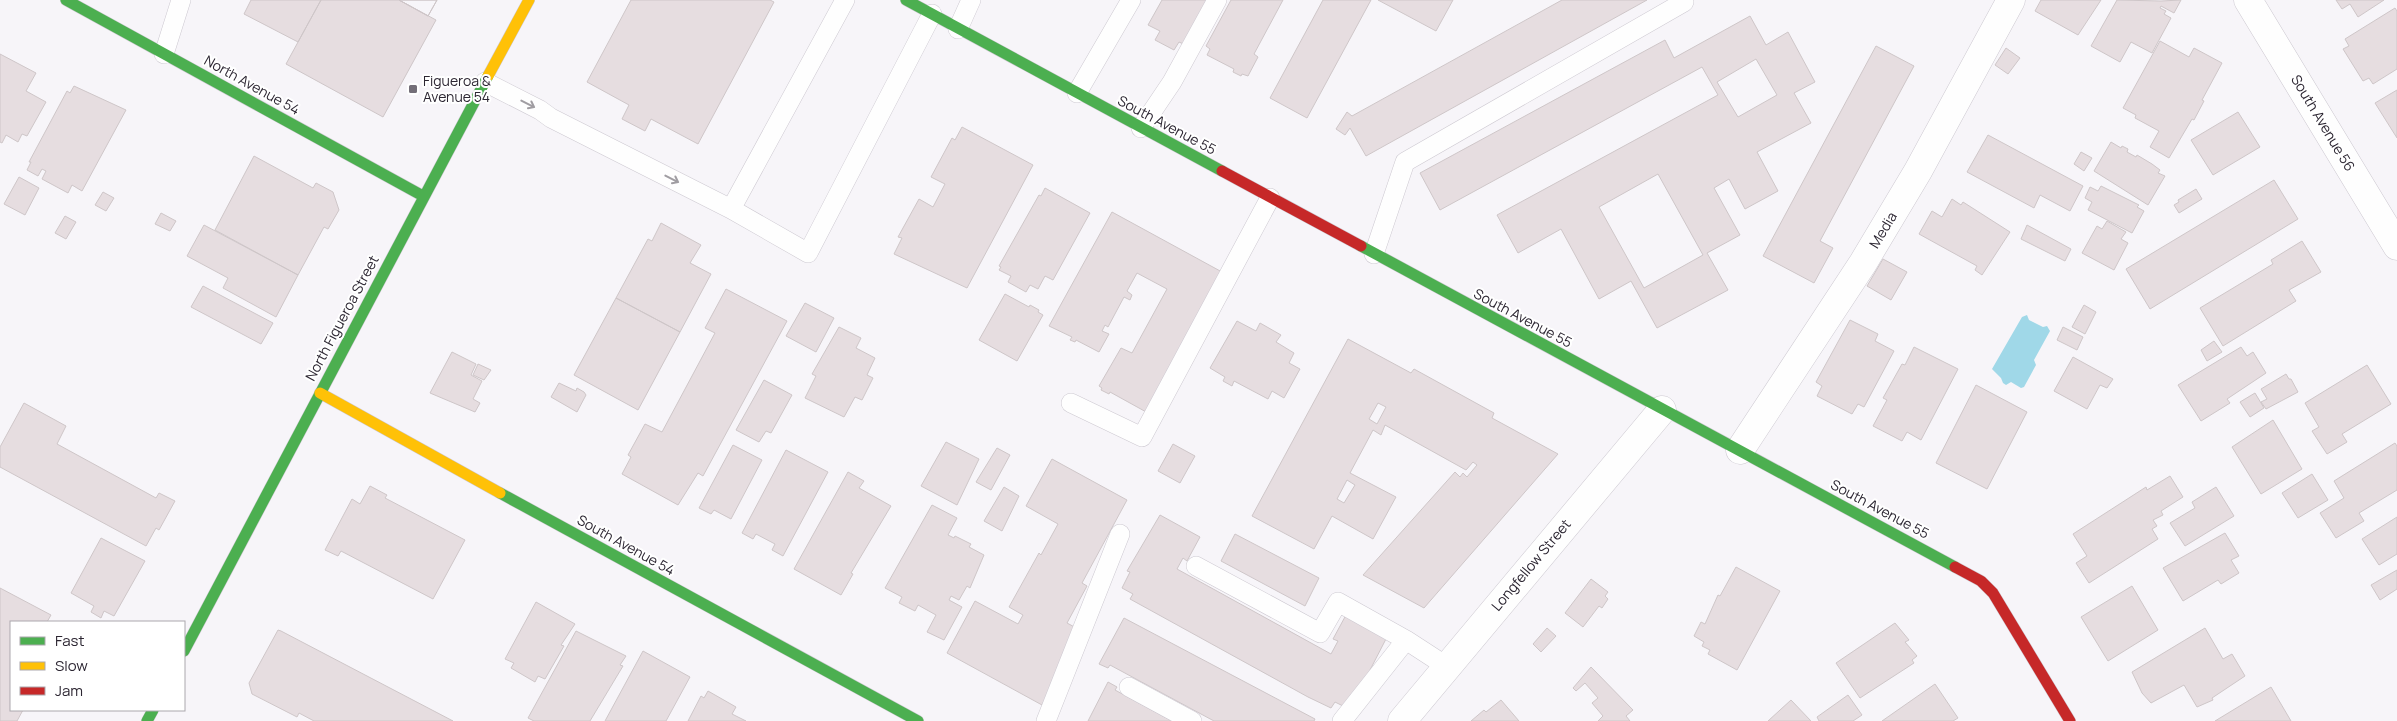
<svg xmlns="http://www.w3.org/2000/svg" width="2397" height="721" font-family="Manrope,sans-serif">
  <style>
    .water { fill: #a0d8e8 }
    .building { fill: #e6dde0; stroke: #cec6c8; fill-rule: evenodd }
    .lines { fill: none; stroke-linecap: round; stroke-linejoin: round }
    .lane-casing { stroke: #cdc9d1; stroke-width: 20 }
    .street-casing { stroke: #cdc9d1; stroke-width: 29 }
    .fast-casing { stroke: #cdc9d1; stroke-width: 12 }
    .slow-casing { stroke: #cdc9d1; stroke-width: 12 }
    .jam-casing { stroke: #cdc9d1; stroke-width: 12 }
    .lane { stroke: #fefefe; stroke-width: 19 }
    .street { stroke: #fefefe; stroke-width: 28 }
    .fast { stroke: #4caf50; stroke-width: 11 }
    .slow { stroke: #ffc107; stroke-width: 11 }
    .jam { stroke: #c62828; stroke-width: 11 }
    .oneway { stroke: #a09da2 }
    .poi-dot { fill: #736e78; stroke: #fff; stroke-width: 2 }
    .labels { text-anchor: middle; stroke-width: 4; stroke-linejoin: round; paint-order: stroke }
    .poi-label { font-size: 14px; fill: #2c2632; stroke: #fff; text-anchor: start }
    .street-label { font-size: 14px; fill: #2c2632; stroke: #fff }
  </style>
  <rect width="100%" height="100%" fill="#f7f5f9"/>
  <path class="water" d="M2027,315L2029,320L2043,327L2047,326L2050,331L2034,360L2036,365L2024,387L2021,388L2011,382L2006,385L2003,383L2001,378L1992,369L2022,317Z"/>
  <path class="building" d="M251,0H321L298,42L244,14Z
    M321,0H399L436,20L383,117L286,64Z
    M399,0H437L428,16Z
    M399,0H437L428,16Z
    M631,0H770L774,2L698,144L651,119L645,131L622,119L629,105L587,82Z
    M1162,0H1215L1190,47L1179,42L1174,50L1155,40L1160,31L1148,25Z
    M1231,0H1283L1254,54L1258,57L1248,76L1242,74L1241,76L1233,72L1234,69L1207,55L1210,49L1206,46Z
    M1323,0H1371L1307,118L1270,98Z
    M1378,0H1453L1436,31Z
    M1562,0H1647L1366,156L1350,128L1345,135L1336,129L1347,112L1352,116Z
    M2041,0H2101L2078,35L2035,11Z
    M2117,0L2161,1L2181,0L2174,13L2161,6L2160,8L2166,11L2164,14L2171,18L2152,53L2131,42L2120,62L2091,46Z
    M2336,0H2384L2358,17L2350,4L2342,9Z
    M2395,8L2397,11V69L2373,84L2369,78L2363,81L2343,49L2349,46L2345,39Z
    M1750,16L1766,45L1788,32L1815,82L1794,93L1811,123L1757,152L1778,191L1745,209L1729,179L1714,188L1740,235L1707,253L1728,290L1657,328L1631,281L1599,299L1561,229L1518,253L1497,215L1718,95L1702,67L1440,210L1420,173L1665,40L1674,58ZM1756,59L1777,95L1738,117L1717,82ZM1658,174L1703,255L1644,288L1599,207Z
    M2160,41L2189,57L2194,48L2222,63L2202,100L2204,101L2194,120L2192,119L2169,158L2150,147L2159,131L2135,118L2136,115L2123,108Z
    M1876,46L1914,66L1820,241L1833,248L1814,283L1763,256Z
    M2006,48L2020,58L2008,74L1995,65Z
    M0,54L36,73L26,91L46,102L27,136L22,134L18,142L6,135L2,143L0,142Z
    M74,86L126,110L82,191L72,185L68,193L42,179L46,171L42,169L38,176L27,170L31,162H29L67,91L70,93Z
    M2397,90V138L2375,103Z
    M2238,112L2260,147L2213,175L2191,140Z
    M962,127L1033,165L967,288L894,254L902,238L898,237L919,199L933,207L945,184L931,177L952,138L955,140Z
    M1988,135L2083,186L2070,211L2040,195L2034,208L1967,172Z
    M2111,142L2121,148L2122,146L2128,149L2127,152L2136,157L2137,155L2152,164L2160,170L2158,173L2165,176L2148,205L2094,171Z
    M2081,152L2092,158L2084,171L2074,164Z
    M254,156L313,188L316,183L333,192L339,210L328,229L324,227L298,275L215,230Z
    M19,177L39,188L25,215L4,204Z
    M2274,180L2298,219L2150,309L2126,269Z
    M2101,186L2139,205L2137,207L2144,211L2132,233L2088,210L2092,202L2085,198L2090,187L2098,191Z
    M1045,188L1090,213L1053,280L1045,276L1038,289L1030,285L1026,292L1008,282L1011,276L999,270L1001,267L999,266L1039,195L1041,196Z
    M2196,189L2202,199L2179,213L2174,205L2179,202L2178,200Z
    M103,192L114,198L106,211L95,205Z
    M1952,199L1961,205L1963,202L2010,232L1982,275L1975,270L1977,266L1919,234L1932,211L1942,217Z
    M1112,212L1222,272L1148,413L1110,392L1109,394L1101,390L1102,388L1099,386L1121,348L1132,353L1167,289L1137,273L1127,291L1132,295L1130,300L1124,297L1108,327L1105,325L1102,331L1109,334L1099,352L1076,340L1075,342L1070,340L1072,337L1049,326Z
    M161,213L176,221L170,231L155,224Z
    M65,216L76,222L66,239L55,233Z
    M2107,221L2126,232L2121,239L2128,243L2114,270L2082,253L2097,226L2102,229Z
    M661,223L701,245L690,263L711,274L680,332L616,298L648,239L652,241Z
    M204,225L298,275L276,317L223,288L228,278L187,256Z
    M2027,225L2071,249L2065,261L2021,239Z
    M2302,241L2321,272L2289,290L2296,301L2223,346L2200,308L2273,264L2271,260Z
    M1883,259L1907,272L1891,300L1867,286Z
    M203,286L273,323L261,344L191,307Z
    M726,289L787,321L703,476L698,473L678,505L622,474L631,457L628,455L645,424L662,432L715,333L705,328Z
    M1005,294L1029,307L1030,305L1039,310L1038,312L1043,315L1017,361L979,340Z
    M616,298L680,332L638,410L574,375Z
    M805,303L834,318L816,352L786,336Z
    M2084,305L2096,312L2085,334L2072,327Z
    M1850,320L1878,334L1875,341L1894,351L1864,407L1858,404L1852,414L1817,396L1822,386L1816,382Z
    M1237,321L1256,331L1260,323L1281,335L1276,342L1294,353L1289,363L1300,369L1284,398L1272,391L1268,399L1234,381L1232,386L1223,381L1225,377L1210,368Z
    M839,327L861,338L856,348L875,358L867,375L873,378L862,400L855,397L844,417L805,398L816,376L812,374Z
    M2063,327L2083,337L2077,350L2057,340Z
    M1348,339L1411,373L1414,369L1494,413L1492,418L1558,454L1424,608L1363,575L1455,472L1460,477L1463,473L1467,477L1477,465L1473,462L1466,470L1385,425L1381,435L1373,430L1350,473L1396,497L1373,539L1332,516L1314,549L1252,516ZM1378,403L1386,407L1377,424L1369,419ZM1347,480L1355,485L1344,503L1337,499Z
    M2214,341L2222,352L2207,361L2201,350Z
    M1914,347L1958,369L1921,440L1907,432L1902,441L1873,426L1887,400L1883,398L1902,364L1905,365Z
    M2241,347L2247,356L2253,352L2266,373L2227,399L2230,403L2201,421L2178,385Z
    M452,352L476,364L471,375L482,381L473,399L480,403L475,412L430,393Z
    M2073,357L2113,379L2107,388L2100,385L2087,409L2054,391Z
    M478,364L491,370L484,380L473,375Z
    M2367,365L2391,404L2342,434L2347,442L2327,454L2312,431L2319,427L2305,403Z
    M2286,374L2289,379H2291L2298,392L2266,409L2261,402L2267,399L2261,389Z
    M764,380L792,395L771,433L766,431L759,442L736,430Z
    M559,383L576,391L577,388L584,392L586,395L577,412L551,397Z
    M1976,385L2027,412L1987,489L1936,463Z
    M2255,393L2264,408L2250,417L2240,402Z
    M24,403L66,426L57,444L156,498L159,493L175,501L159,530L156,528L146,546L0,467V447Z
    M2273,420L2302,469L2261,494L2232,447Z
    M946,442L979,459L957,505L921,486Z
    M2395,443L2397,446V490L2359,513L2364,521L2336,538L2320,513L2344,498L2334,481Z
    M1173,444L1195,456L1180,483L1158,471Z
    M733,445L762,460L731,519L714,510L711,514L699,508Z
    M997,448L1010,455L991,490L976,482Z
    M786,450L828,472L783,556L772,550L775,544L756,534L753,539L742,533Z
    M1052,459L1127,500L1082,583L1087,586L1067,623L1080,630L1065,663L1042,705L947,653L975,601L1018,624L1023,615L1009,607L1039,553L1041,555L1058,524L1026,506Z
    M848,472L864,481L859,488L891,506L851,573L853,574L841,595L794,569Z
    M2312,474L2328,500L2298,518L2282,493Z
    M2170,476L2183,497L2161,511L2163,515L2153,520L2157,526L2152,529L2158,539L2089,583L2076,563L2087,556L2073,534L2146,487L2147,490Z
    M370,486L387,495L385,498L465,540L433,599L341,551L338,556L325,550L352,499L360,504Z
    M1004,487L1019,496L1002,531L984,521Z
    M2216,487L2234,516L2185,546L2170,523L2195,508L2192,502Z
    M932,505L957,518L948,535L954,538L955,536L971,544L969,547L984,555L970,588L967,586L959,600L951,596L949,600L962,607L944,640L927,632L936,615L918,605L915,611L899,603L902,597L885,588Z
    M1160,515L1200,537L1187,561L1183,558L1177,569L1331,654L1338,641L1333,639L1346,615L1387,637L1370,670L1371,671L1347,708L1335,702L1331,708L1308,697L1130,599L1133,594L1122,588L1130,572L1127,571Z
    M2397,517V554L2379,565L2362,539Z
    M2225,533L2239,556L2231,560L2239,573L2221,584L2218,580L2183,601L2163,568Z
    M1235,534L1319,578L1305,606L1221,561Z
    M101,538L145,561L114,616L104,611L101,618L91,612L94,606L71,593Z
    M1736,567L1780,591L1737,670L1708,654L1710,650L1702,646L1704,642L1694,636L1701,622L1705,624L1718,595L1720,596Z
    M2397,570V589L2380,600L2371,585Z
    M1591,579L1608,592L1605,596L1608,599L1602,608L1599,606L1583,627L1565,613Z
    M2132,586L2158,630L2108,661L2081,617Z
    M0,588L51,615L47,622H11V710H23L17,721H0Z
    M536,602L575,624L561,645L564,646L545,679L538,676L535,682L511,668L514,663L505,659Z
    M1124,618L1315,719L1314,721H1214L1110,665L1108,668L1099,664Z
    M1895,623L1909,640L1905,642L1917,656L1912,660L1914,663L1860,698L1836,663Z
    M1547,628L1556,636L1541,652L1533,644Z
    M2205,628L2223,659L2232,654L2245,676L2212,698L2213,700L2197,707L2184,685L2151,703L2142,693L2132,672Z
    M278,630L281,631L453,721H314L299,713L297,717L252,694L249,683Z
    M576,631L626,656L620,665L623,666L590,721H534L528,718Z
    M643,651L690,677L666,721H605Z
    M1591,667L1633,710L1626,716L1630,721H1598L1603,716L1592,703L1598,698L1585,683L1576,691L1573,688Z
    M1108,682L1117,687L1115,690L1172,721H1088Z
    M1935,684L1958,718L1953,721H1882Z
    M2271,687L2291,721H2215Z
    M708,691L736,707L732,714L746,721H688L701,696L704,698Z
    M1848,695L1862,715L1853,721H1819L1817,717Z
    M1501,700L1519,721H1471L1484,710L1486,712Z
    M1791,700L1811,721H1768Z"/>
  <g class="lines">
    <g class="lane-casing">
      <path id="lane" d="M958,29L971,0
        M164,54L181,0
        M485,82L540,110L551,118L731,209L808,253L932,14
        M1077,93L1131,0
        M1141,128L1172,82L1217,0
        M731,209L845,0
        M1374,254L1405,162L1684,2
        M1071,403L1142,437L1270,198
        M1196,566L1320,633L1338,602L1406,640
        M1129,687L1192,721
        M1046,721L1120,534
        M1342,721L1406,640L1446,666"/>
    </g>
    <g class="street-casing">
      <path id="street" d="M2248,0L2397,246
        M1740,450L1863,263L1918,171L2011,0
        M1402,721L1662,410"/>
    </g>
    <g class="fast-casing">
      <path id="fast" d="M66,0L423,196
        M906,0L1222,171
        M1361,246L1955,567
        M500,493L918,721
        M184,651L488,76
        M147,721L153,710"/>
    </g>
    <g class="slow-casing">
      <path id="slow" d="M488,76L529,0
        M320,393L500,493"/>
    </g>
    <g class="jam-casing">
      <path id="jam" d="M1222,171L1361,246
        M1955,567L1981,581L1993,593L2070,721"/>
    </g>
    <use href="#lane" class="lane"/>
    <use href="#street" class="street"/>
    <use href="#fast" class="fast"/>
    <use href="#slow" class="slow"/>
    <use href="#jam" class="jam"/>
  </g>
  <defs><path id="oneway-shaft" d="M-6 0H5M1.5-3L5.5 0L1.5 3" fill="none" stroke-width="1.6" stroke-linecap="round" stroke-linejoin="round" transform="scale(1.25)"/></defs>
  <g class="oneway">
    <use href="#oneway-shaft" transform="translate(528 104) rotate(27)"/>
    <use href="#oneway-shaft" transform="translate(672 179) rotate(27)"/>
  </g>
  <rect class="poi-dot" x="408" y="84" width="10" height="10" rx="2.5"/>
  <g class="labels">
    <g class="poi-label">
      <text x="423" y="86">Figueroa &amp;<tspan x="423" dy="16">Avenue 54</tspan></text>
    </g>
    <g class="street-label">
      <text transform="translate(252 85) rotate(29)" y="5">North Avenue 54</text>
      <text transform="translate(2323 123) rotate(59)" y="5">South Avenue 56</text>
      <text transform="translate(1167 125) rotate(28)" y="5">South Avenue 55</text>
      <text transform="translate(1883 230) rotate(-59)" y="5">Media</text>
      <text transform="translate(342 318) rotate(-62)" y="5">North Figueroa Street</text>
      <text transform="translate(1523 318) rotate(28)" y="5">South Avenue 55</text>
      <text transform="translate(1880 509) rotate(28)" y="5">South Avenue 55</text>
      <text transform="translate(626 545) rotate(29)" y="5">South Avenue 54</text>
      <text transform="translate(1531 565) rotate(-50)" y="5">Longfellow Street</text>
    </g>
  </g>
  <rect x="10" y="621" width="175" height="90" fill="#ffffff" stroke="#aba8ad"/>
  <rect x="20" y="637" width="25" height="8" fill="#4caf50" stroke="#aba8ad"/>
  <text x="55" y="646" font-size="15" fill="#2c2632">Fast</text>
  <rect x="20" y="662" width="25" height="8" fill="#ffc107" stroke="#aba8ad"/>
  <text x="55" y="671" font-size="15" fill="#2c2632">Slow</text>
  <rect x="20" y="687" width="25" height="8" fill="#c62828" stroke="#aba8ad"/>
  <text x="55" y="696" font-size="15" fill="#2c2632">Jam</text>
</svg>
